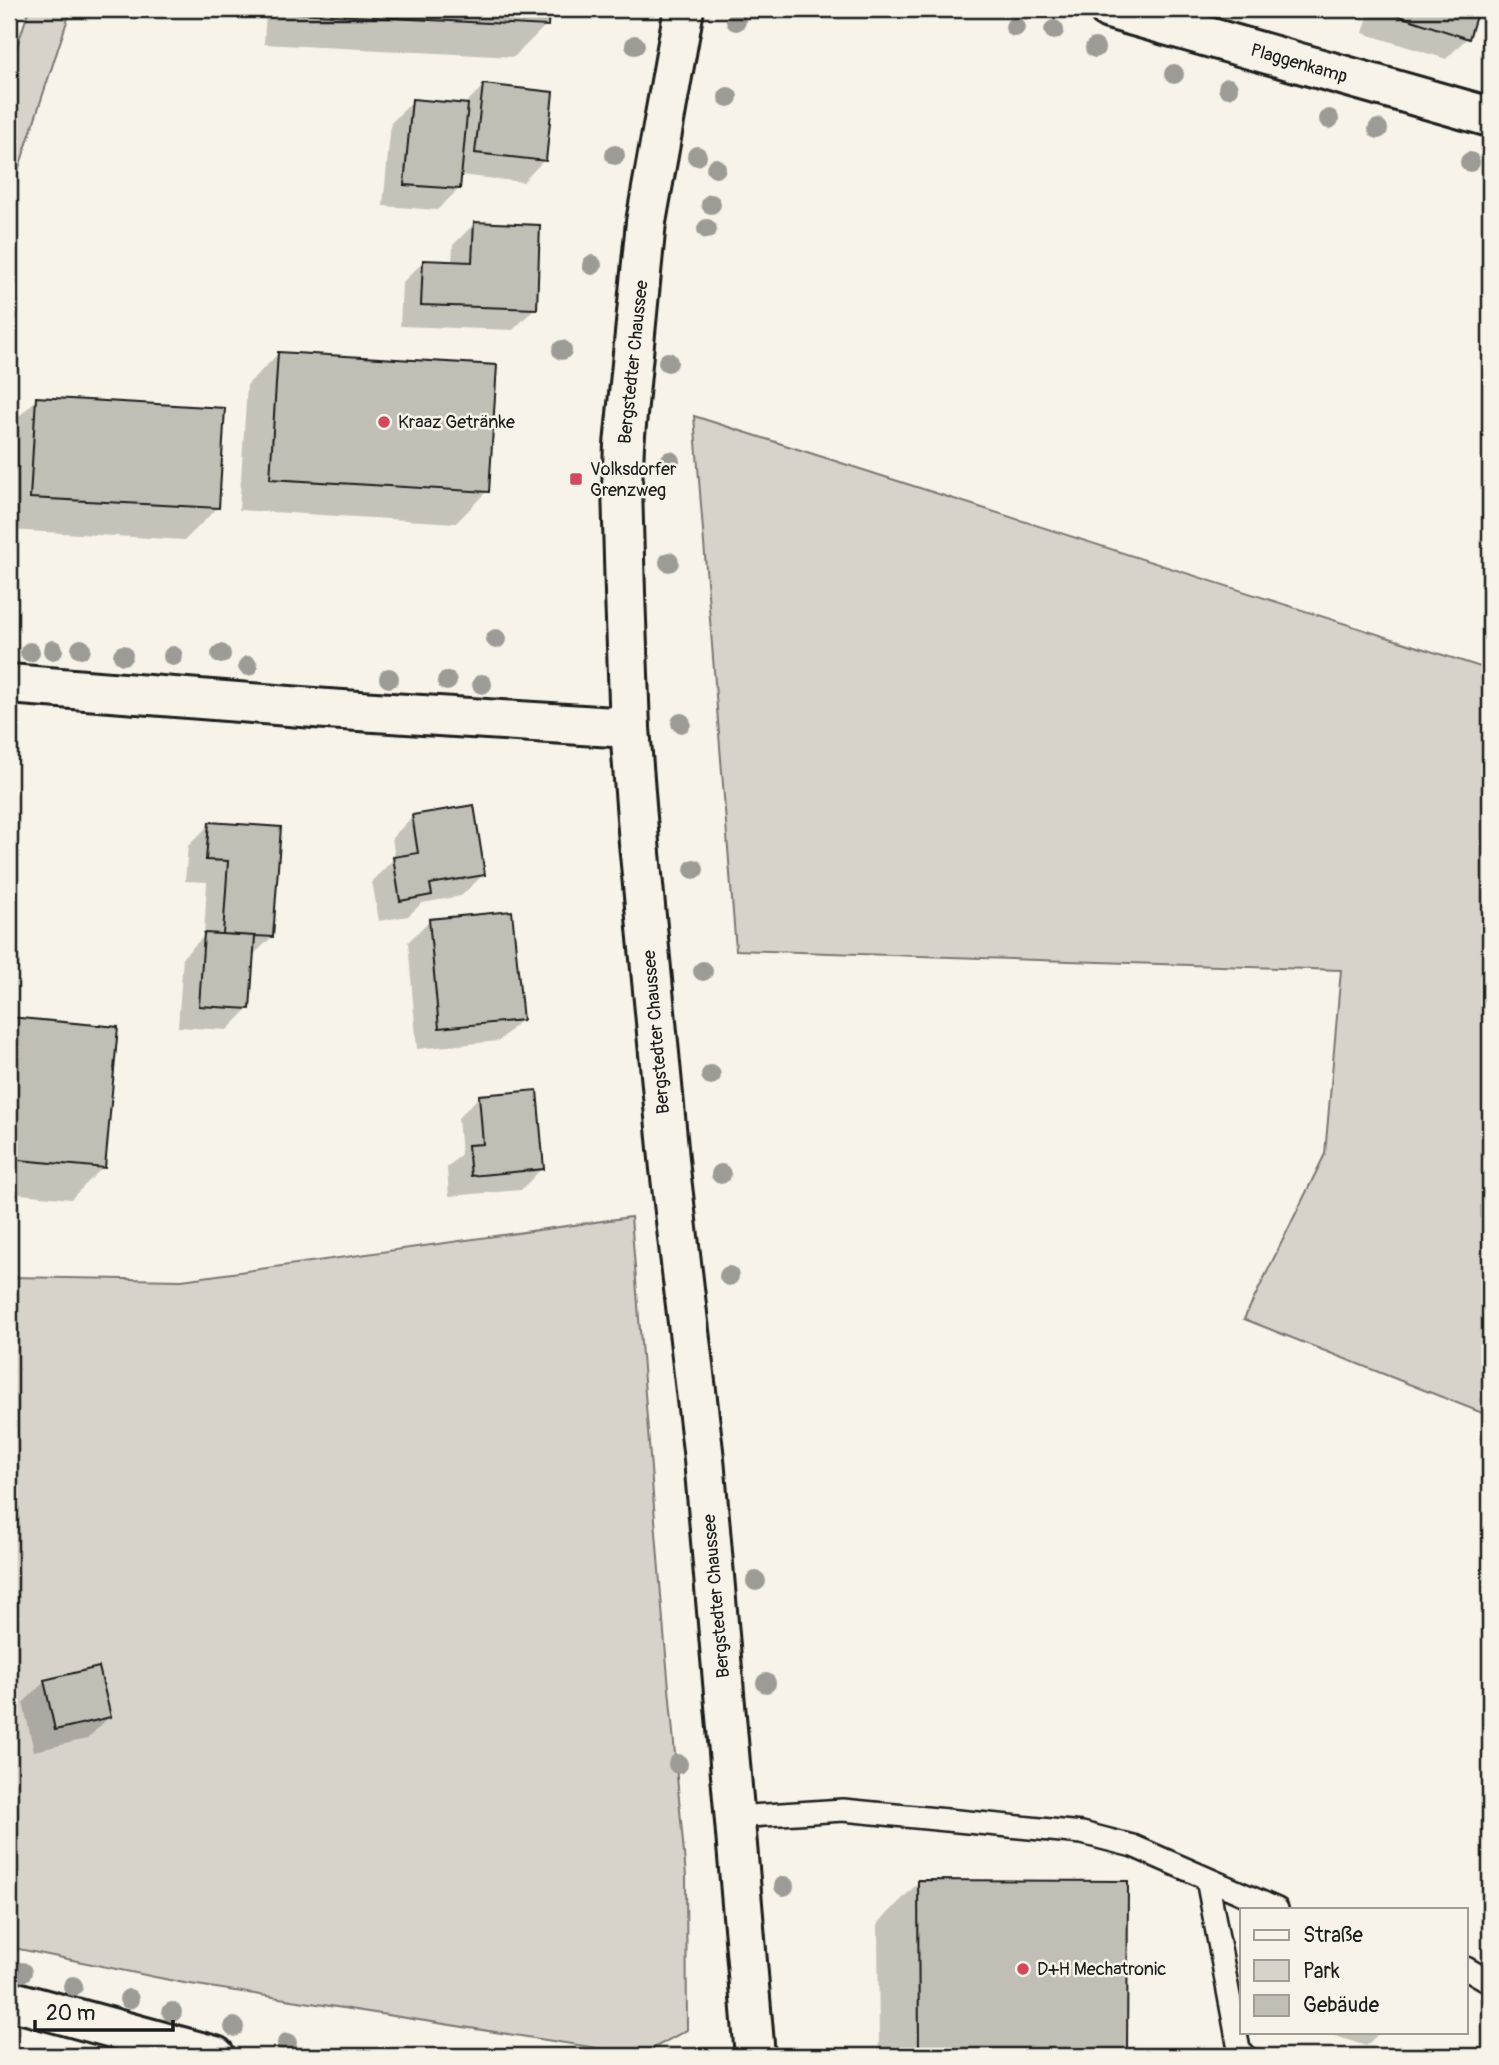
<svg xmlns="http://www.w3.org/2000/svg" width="1499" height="2065" font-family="Pangolin,sans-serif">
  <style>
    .green { fill: #d7d3cb; stroke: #7a7874; stroke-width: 2 }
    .shadow { fill: #0003 }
    .building { fill: #c0beb5; stroke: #1c1c1c; stroke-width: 2 }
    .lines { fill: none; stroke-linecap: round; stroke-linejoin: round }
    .lane-casing { stroke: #1c1c1c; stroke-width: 26 }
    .street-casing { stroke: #1c1c1c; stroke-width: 44 }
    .secondary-casing { stroke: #1c1c1c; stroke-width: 44 }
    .primary-casing { stroke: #1c1c1c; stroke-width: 44 }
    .lane { stroke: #f7f3e8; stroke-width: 21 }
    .street { stroke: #f7f3e8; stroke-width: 38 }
    .secondary { stroke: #f7f3e8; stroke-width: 38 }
    .primary { stroke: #f7f3e8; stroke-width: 38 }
    .tree { fill: #9d9b95 }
    .poi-dot { fill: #d1495b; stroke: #f7f3e8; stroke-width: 2.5 }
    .labels { text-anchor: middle; stroke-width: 5; stroke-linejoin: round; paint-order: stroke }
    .street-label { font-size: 18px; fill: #1c1c1c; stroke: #f7f3e8 }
    .poi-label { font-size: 18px; fill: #1c1c1c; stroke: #f7f3e8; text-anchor: start }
  </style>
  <rect width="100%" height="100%" fill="#f7f3e8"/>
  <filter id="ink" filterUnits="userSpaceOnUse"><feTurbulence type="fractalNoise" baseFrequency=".0143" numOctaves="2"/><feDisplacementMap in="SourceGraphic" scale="14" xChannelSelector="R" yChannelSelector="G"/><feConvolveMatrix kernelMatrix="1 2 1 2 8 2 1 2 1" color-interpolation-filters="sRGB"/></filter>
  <g filter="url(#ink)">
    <path class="green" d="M29,9H71L9,198V72Z
      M694,416L1490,670V1416L1244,1319L1325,1154L1341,970L736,950Z
      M631,1217L664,1633L686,1876L687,2030L641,2055L184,1983L9,1947V1277L182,1280Z"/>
    <path class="shadow" d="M266,9H547L546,25L514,57L264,44Z
      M1370,9H1477L1467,38L1446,59L1363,33Z
      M484,85L544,160L523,182L460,175L459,189L437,210L383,206L391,123L413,101L464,105Z
      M475,223L535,308L513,330L400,326L402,283L423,262L452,263L453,245Z
      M279,353L487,491L456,523L239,510L247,385Z
      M37,399L217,508L185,540L9,530V426Z
      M413,816L483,875L461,896L422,903L408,916L379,921L372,881L395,858L392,838Z
      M210,824L272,937L252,956L249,1008L227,1030L178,1027L183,957L204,936L207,882L185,881L188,846Z
      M430,920L521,1020L499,1041L417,1049L408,942Z
      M9,1019L116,1029L103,1167L71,1199L9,1193Z
      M480,1096L542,1168L521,1190L449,1196L447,1168L461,1154L458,1118Z
      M45,1681L109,1717L87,1739L34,1751L23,1703Z
      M919,1882L1126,1883L1125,2056H879L878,1923Z
      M1323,2032H1380L1366,2046Z"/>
    <path class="building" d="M295,9H549L548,26L295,13Z
      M1385,9H1478L1469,39L1384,11Z
      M483,84L553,92L546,161L475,153Z
      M412,99L468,104L460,189L404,185Z
      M474,222L540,225L537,309L421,305L423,260L472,262Z
      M278,352L497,365L489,492L270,479Z
      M36,397L225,408L219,508L30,498Z
      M474,805L485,875L430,884L432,895L400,901L393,857L418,853L412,815Z
      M209,822L281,827L273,937L223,934L228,861L206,860Z
      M512,911L523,1020L439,1028L429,919Z
      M204,933L255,936L250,1009L199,1006Z
      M9,1017L118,1027L105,1168L9,1159Z
      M537,1090L544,1169L471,1176L468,1145L483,1144L479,1095Z
      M99,1667L111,1717L55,1730L44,1680Z
      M918,1880L1128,1881L1127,2056H919Z"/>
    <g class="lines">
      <g class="lane-casing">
        <path id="lane" d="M735,1817L843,1810L1082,1833L1133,1846L1277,1909
          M1207,1879L1239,2049L1246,2056
          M1466,1968L1490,1982"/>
      </g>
      <g class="street-casing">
        <path id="street" d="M1109,9L1490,117
          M9,2000L215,2056"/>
      </g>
      <g class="secondary-casing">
        <path id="secondary" d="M9,684L327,709L630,728"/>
      </g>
      <g class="primary-casing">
        <path id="primary" d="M684,9L646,222L624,445L622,487L625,593L630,728L639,843L670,1169L704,1459L755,2056"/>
      </g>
      <use href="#lane" class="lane"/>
      <use href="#street" class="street"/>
      <use href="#secondary" class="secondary"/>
      <use href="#primary" class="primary"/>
    </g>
    <g class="tree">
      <circle cx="736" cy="21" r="10"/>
      <circle cx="1015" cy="27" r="10"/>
      <circle cx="1054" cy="30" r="10"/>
      <circle cx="635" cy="45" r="10"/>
      <circle cx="1095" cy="48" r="10"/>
      <circle cx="1174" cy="74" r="10"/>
      <circle cx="1228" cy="88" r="10"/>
      <circle cx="728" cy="97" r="10"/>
      <circle cx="1329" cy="119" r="10"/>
      <circle cx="1378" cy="129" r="10"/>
      <circle cx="615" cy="155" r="10"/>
      <circle cx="697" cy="156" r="10"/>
      <circle cx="1470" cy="162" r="10"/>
      <circle cx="716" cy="168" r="10"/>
      <circle cx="711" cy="204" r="10"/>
      <circle cx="707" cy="229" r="10"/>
      <circle cx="592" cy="265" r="10"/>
      <circle cx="562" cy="350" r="10"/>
      <circle cx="668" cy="362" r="10"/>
      <circle cx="670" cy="461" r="10"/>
      <circle cx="669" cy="562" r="10"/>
      <circle cx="496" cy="639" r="10"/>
      <circle cx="81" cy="649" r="10"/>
      <circle cx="53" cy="650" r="10"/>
      <circle cx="30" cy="652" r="10"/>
      <circle cx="221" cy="654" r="10"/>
      <circle cx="123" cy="655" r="10"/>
      <circle cx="173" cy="656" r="10"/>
      <circle cx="248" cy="666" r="10"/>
      <circle cx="389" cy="678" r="10"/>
      <circle cx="447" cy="681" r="10"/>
      <circle cx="482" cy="684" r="10"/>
      <circle cx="681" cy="723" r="10"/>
      <circle cx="694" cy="869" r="10"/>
      <circle cx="703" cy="971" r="10"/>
      <circle cx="711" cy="1075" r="10"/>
      <circle cx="721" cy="1174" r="10"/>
      <circle cx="729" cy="1276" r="10"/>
      <circle cx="756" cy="1581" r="10"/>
      <circle cx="766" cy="1683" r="10"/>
      <circle cx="678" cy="1764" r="10"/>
      <circle cx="784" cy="1886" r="10"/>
      <circle cx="22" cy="1972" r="10"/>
      <circle cx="73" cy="1986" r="10"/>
      <circle cx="129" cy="1999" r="10"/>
      <circle cx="172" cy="2012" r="10"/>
      <circle cx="234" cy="2027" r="10"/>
      <circle cx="287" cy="2043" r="10"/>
    </g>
  </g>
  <g class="poi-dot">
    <circle cx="384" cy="422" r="7"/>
    <rect x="569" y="472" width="14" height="14" rx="3.5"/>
    <circle cx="1023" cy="1969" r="7"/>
  </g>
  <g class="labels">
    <g class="street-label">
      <text transform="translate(1299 63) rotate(16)" y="6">Plaggenkamp</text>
      <text transform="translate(633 362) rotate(-84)" y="6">Bergstedter Chaussee</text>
      <text transform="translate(656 1032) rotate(-95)" y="6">Bergstedter Chaussee</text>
      <text transform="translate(716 1596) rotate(-95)" y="6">Bergstedter Chaussee</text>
    </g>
    <g class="poi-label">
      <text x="398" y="428">Kraaz Getränke</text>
      <text x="590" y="475">Volksdorfer<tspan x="590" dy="21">Grenzweg</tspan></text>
      <text x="1037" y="1975">D+H Mechatronic</text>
    </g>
  </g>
  <rect width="1499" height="2065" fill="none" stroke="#f7f3e8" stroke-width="35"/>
  <rect x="18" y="18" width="1464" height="2030" fill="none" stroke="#1c1c1c" stroke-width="2.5" filter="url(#ink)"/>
  <rect x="1240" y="1908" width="228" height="126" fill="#f7f3e8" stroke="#9f9d96" stroke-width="2"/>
  <rect x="1254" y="1930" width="35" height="10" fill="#f7f3e8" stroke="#9f9d96" stroke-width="2"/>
  <text x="1303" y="1942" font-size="21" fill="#1c1c1c">Straße</text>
  <rect x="1254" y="1960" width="35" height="21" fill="#d7d3cb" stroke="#9f9d96" stroke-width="2"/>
  <text x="1303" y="1978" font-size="21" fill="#1c1c1c">Park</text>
  <rect x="1254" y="1995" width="35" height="21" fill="#c0beb5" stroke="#9f9d96" stroke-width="2"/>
  <text x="1303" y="2012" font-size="21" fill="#1c1c1c">Gebäude</text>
  <path d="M35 2020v10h138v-10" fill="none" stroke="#1c1c1c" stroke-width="3.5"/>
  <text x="46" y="2020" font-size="21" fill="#1c1c1c" stroke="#f7f3e8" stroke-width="5" paint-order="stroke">20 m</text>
</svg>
